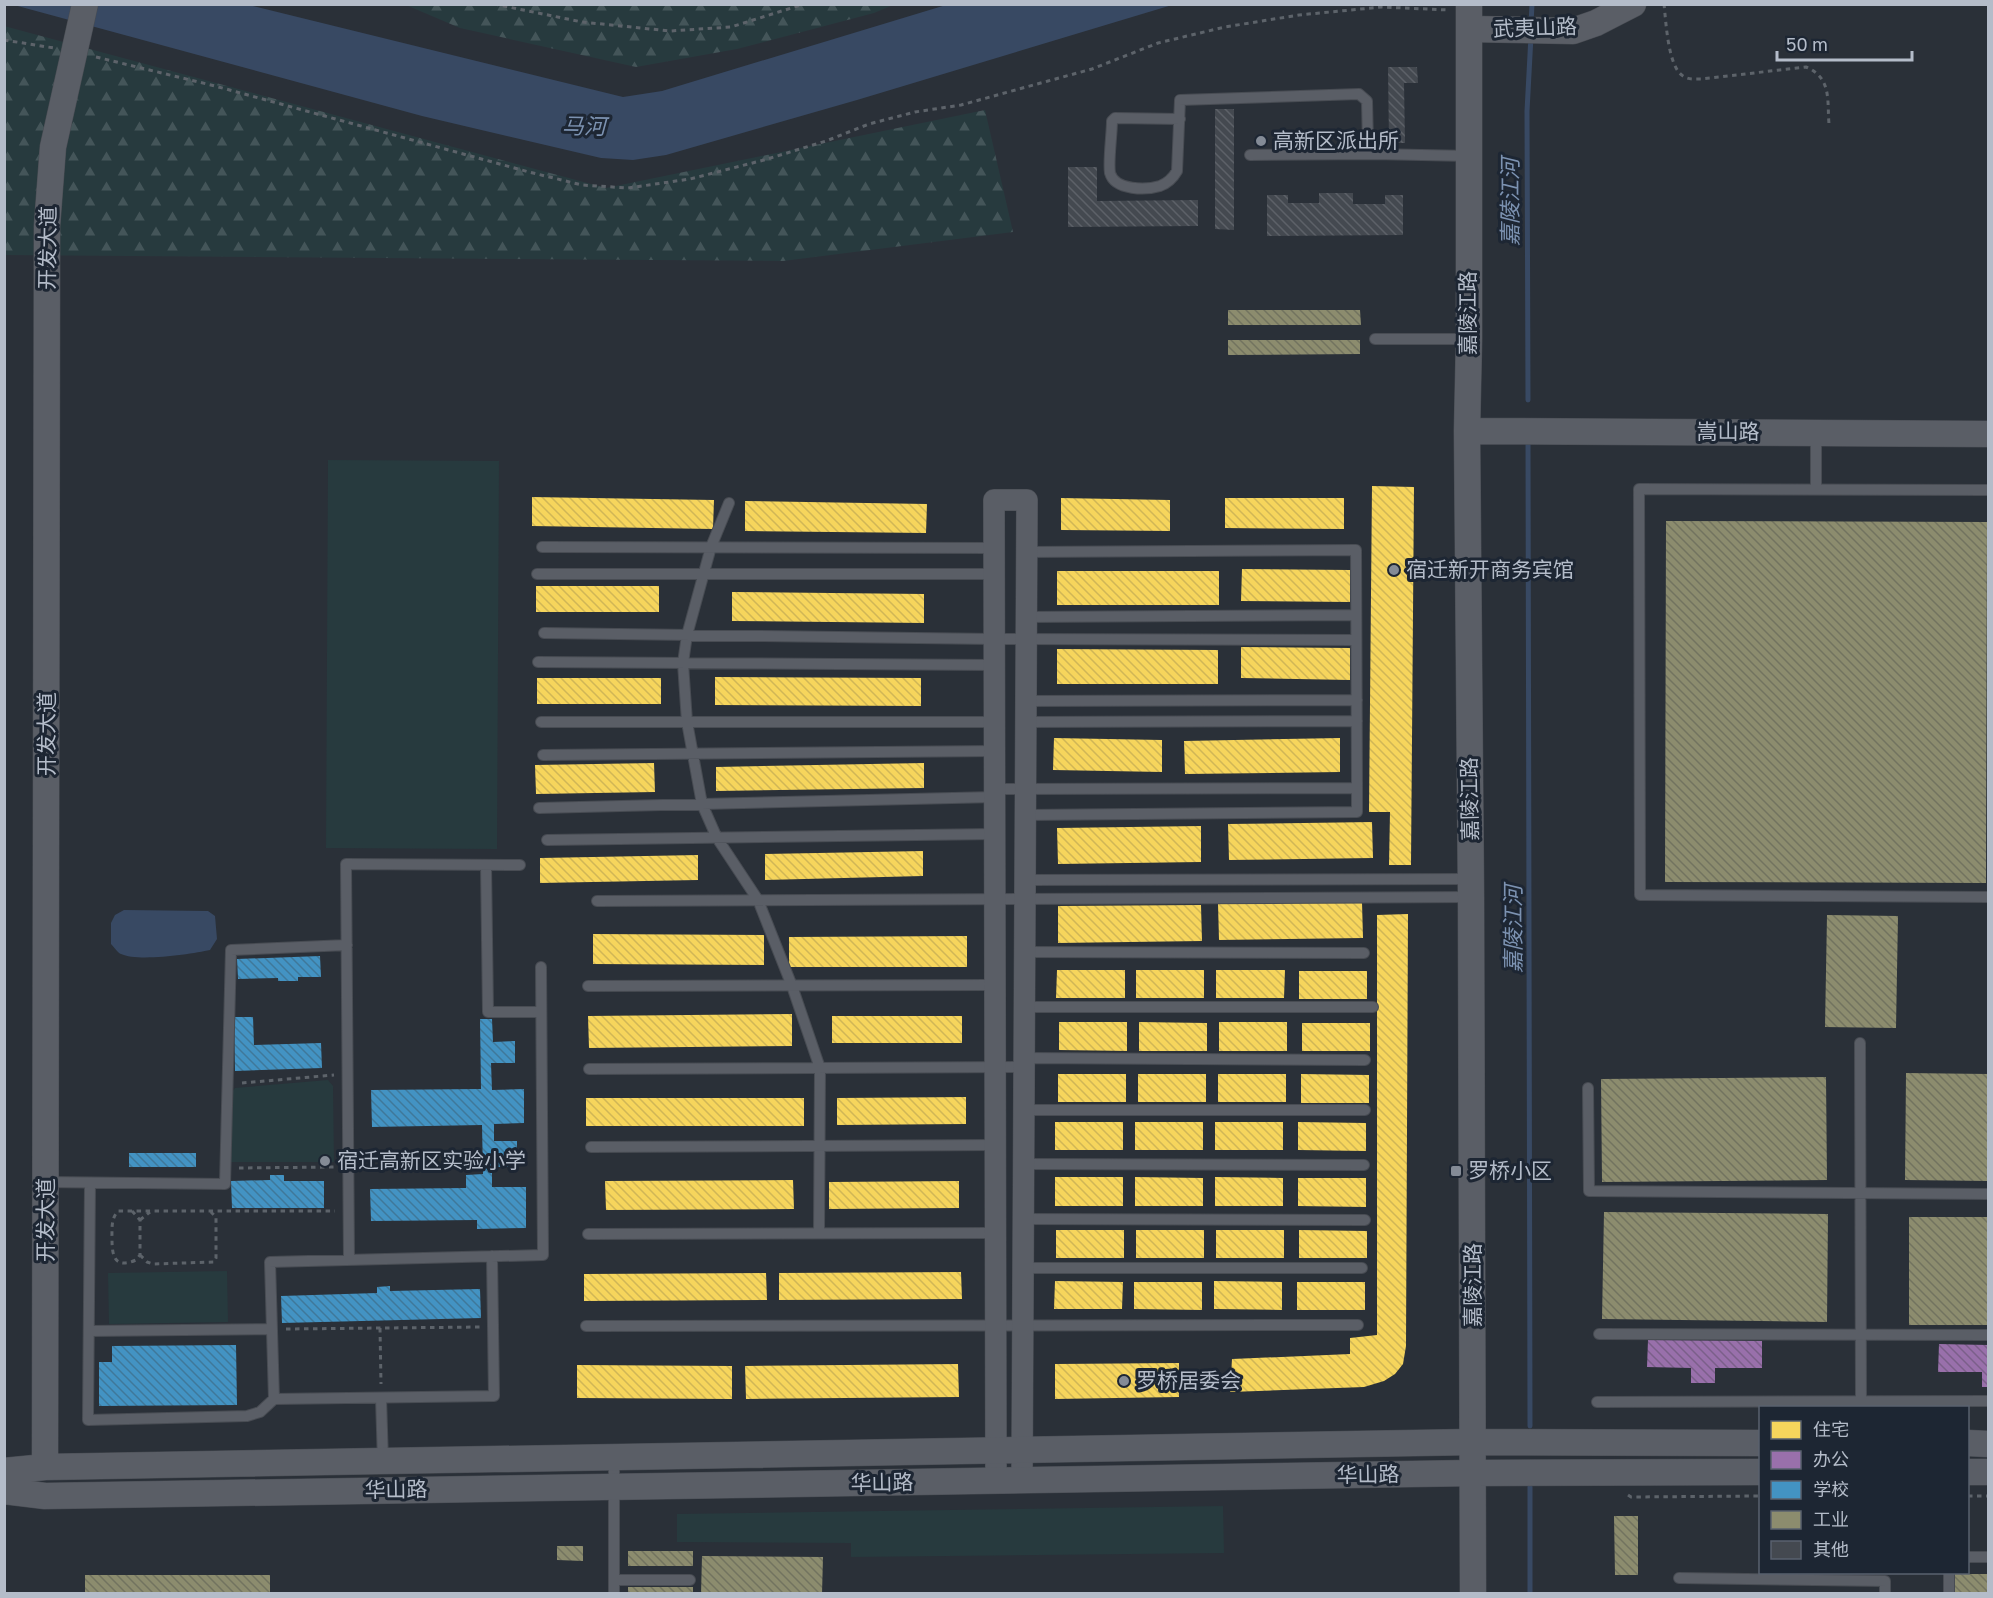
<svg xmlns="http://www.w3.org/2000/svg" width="1993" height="1598" font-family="'Golos Text','Noto Sans SC',sans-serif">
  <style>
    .forest { fill: url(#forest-firs) }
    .park { fill: #273a3e }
    .water { fill: #384963 }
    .homes { fill: url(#homes-back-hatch) }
    .offices { fill: url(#offices-back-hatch) }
    .schools { fill: url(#schools-back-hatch) }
    .industry { fill: url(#industry-back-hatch) }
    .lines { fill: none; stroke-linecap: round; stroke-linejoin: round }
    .stream { stroke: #384963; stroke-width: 5 }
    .building { fill: url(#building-back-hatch) }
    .service-casing { stroke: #484c53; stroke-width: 12 }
    .minor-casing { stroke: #484c53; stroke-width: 22 }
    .tertiary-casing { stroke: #484c53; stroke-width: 27 }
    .path { stroke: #5d636a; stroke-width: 3; stroke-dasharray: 4.5 4.5; stroke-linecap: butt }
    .service { stroke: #5a5e66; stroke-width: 10 }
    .minor { stroke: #5a5e66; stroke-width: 21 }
    .tertiary { stroke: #5a5e66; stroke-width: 26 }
    .poi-dot { fill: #848b96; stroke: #1d2633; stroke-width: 2 }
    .labels { text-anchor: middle; stroke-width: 6; stroke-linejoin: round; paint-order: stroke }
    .street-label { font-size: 21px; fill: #b4bcc9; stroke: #1d2633 }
    .poi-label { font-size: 21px; fill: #b4bcc9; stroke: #1d2633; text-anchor: start }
    .water-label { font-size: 22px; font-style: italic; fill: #7c92b1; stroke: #1d2633 }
  </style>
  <defs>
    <pattern id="forest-firs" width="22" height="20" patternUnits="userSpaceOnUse" patternTransform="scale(1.5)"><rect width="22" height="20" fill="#273a3e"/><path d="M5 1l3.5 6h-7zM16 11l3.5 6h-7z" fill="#445559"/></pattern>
    <pattern id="homes-back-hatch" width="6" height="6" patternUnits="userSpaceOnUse" patternTransform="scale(1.5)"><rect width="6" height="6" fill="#f6d55c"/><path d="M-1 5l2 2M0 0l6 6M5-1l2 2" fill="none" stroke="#d0b656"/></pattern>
    <pattern id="offices-back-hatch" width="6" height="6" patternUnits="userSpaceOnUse" patternTransform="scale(1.5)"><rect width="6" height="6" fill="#9970ab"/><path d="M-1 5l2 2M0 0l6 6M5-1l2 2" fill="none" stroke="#7b5f8a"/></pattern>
    <pattern id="schools-back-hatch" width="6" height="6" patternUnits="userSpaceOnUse" patternTransform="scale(1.5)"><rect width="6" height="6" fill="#4393c3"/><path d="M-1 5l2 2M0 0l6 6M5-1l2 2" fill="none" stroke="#3f789a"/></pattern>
    <pattern id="industry-back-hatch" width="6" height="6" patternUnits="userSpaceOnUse" patternTransform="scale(1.5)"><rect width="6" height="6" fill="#8c8c6e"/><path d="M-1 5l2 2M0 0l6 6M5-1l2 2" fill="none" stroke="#72735f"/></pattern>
    <pattern id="building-back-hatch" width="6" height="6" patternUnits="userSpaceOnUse" patternTransform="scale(1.5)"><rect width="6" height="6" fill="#444950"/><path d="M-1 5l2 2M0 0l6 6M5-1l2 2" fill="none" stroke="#5d6168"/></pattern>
  </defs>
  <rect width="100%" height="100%" fill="#2a3038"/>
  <path class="forest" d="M406,5H893L874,13L737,49L636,67L460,28Z
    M4,26L606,188L985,110L1013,232L783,261L5,255Z"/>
  <path class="park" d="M328,460L499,461L497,849L326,848Z
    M328,1080L333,1086L334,1162H230L232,1092L235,1088Z
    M227,1271L228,1322L109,1324L108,1273Z
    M1223,1506L1224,1553L851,1557V1543L677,1542V1514Z"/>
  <path class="water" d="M14,5H249L623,97L662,91L946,5H1172L857,100L666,155L633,160L601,158L422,116Z
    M124,910L208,911L215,916L217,939L210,950C192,954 138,962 121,954C118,953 114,947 111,944V923L115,915Z"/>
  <path class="homes" d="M1372,486L1414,487L1411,865H1389L1390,812H1369Z
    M532,497L714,500L713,529L532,526Z
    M1061,498L1170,500V531L1061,530Z
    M1225,498H1344V529L1225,528Z
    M745,501L927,504L926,533L745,531Z
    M1242,569L1350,570V602L1241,601Z
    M1057,571H1219V605H1057Z
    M536,586H659V612H536Z
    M732,592L924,594V623L732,621Z
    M1241,647L1350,648V680L1241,678Z
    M1057,649L1218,650V684H1057Z
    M715,677L921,678V706L715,705Z
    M537,678H661V704H537Z
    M1054,738L1162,740V772L1053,770Z
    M1340,738V772L1185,774L1184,741Z
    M654,763L655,792L536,794L535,765Z
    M924,763V788L716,791V767Z
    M1372,822L1373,858L1229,860L1228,824Z
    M1201,826V862L1058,864L1057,828Z
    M923,851V876L765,880V854Z
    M698,855V880L540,883V858Z
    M1362,902L1363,938L1219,940L1218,904Z
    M1201,905L1202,941L1058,943V906Z
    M1408,914L1406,1346L1403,1364L1395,1374L1384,1381L1364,1387L1230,1392L1232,1359L1350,1354V1338L1377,1335V915Z
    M593,934L764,935V965L593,964Z
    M967,936V967H789V937Z
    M1057,970H1125V998H1056Z
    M1136,970H1204V998H1136Z
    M1216,970H1285L1284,998H1216Z
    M1299,971H1367V999H1299Z
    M792,1014V1046L589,1048L588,1016Z
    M832,1016H962V1043H832Z
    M1059,1022H1127V1051L1059,1050Z
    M1139,1022L1207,1023V1051H1139Z
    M1219,1022H1287V1051H1219Z
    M1302,1023H1370V1051H1302Z
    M1058,1074H1126V1102H1058Z
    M1138,1074H1206V1102H1138Z
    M1218,1074H1286V1102H1218Z
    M1301,1074L1369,1075V1103H1301Z
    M966,1097V1124L837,1125V1098Z
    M586,1098H804V1126H586Z
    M1055,1122H1123V1150H1055Z
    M1135,1122H1203V1150H1135Z
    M1215,1122H1283V1150H1215Z
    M1298,1122L1366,1123V1151L1298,1150Z
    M1055,1177H1123V1206H1055Z
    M1135,1177L1203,1178V1206H1135Z
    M1215,1177L1283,1178V1206H1215Z
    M1298,1178H1366V1207L1298,1206Z
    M793,1180L794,1209L606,1210L605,1181Z
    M959,1181V1208L829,1209V1182Z
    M1056,1230H1124V1258H1056Z
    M1136,1230H1204V1258H1136Z
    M1216,1230H1284V1258H1216Z
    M1299,1230L1367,1231V1258H1299Z
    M961,1272L962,1299L779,1300V1273Z
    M766,1273L767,1300L584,1301V1274Z
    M1055,1281L1123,1282L1122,1309H1054Z
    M1214,1281L1282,1282V1310L1214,1309Z
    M1134,1282H1202V1310L1134,1309Z
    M1297,1282H1365V1310H1297Z
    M1179,1363V1397L1055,1399V1364Z
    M958,1364L959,1397L746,1399L745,1366Z
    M577,1365L732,1366V1399L577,1398Z"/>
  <path class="offices" d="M1648,1340L1762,1341V1368H1715V1383H1691V1368L1647,1367Z
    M1939,1344L1988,1345V1387H1982V1372H1938Z"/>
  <path class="schools" d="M320,956L321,977H298V981H278V978L238,979L237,959Z
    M234,1017H253L254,1045L321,1043L322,1068L235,1071Z
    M480,1019H492L493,1042L515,1041V1063H491L492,1090L524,1089V1123L494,1124V1141H517V1167H492V1187H526V1228L477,1229V1220L371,1221L370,1189L466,1188V1175L483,1174L482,1125L372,1127L371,1090L481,1089Z
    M129,1153H196V1167H129Z
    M270,1175H284V1181H324V1208H232L231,1181L270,1180Z
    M390,1286V1291L480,1289L481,1318L282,1323L281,1296L377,1293V1287Z
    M236,1345L237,1405L99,1406V1362H112V1346Z"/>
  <path class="industry" d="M1228,310H1360L1361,325H1228Z
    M1228,340H1360V354L1228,355Z
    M1666,521L1987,522L1986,883L1665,882Z
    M1827,915L1898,916L1896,1028L1825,1027Z
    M1906,1073L1988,1074V1181L1905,1180Z
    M1826,1077L1827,1180L1602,1182L1601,1079Z
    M1604,1212L1828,1214L1827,1322L1602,1319Z
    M1909,1217H1988V1325H1909Z
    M1614,1516H1638V1575H1615Z
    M557,1546H583V1561L557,1560Z
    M628,1551H693V1566H628Z
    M702,1556L823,1557L822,1594H701Z
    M1955,1574H1988V1594H1955Z
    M85,1575H270V1594H85Z
    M628,1587H693V1594H628Z"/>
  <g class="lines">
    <path class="stream" d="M1531,24L1532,4
      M1528,400L1527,111L1531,36
      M1528,437L1530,1426
      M1530,1487V1594"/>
  </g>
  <path class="building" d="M1388,67H1417L1418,83H1404L1405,143H1389Z
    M1215,109H1234V230L1215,229Z
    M1068,167H1097V201L1198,200V226L1068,227Z
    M1319,193H1353V204H1385V195H1403V235L1267,236V195H1288V203H1319Z"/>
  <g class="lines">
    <g class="service-casing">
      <path id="service" d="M1180,119L1115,118L1112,121C1112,134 1108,162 1110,173C1115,191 1147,190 1160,186C1168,183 1173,178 1177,171L1180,100L1359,94L1367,101L1368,145L1370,152L1374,154L1469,156
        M1250,155L1374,154
        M1375,339H1468
        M1816,433V489
        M1988,490L1639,489L1640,895L1988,897
        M729,503L711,547L687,635L683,663L687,722L702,804L717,838L758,900L792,986L820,1068L819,1233
        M542,547L994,548
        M537,574H994
        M1026,617L1356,615
        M544,633L994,639L1356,640
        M538,662L994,665
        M1026,701L1357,700
        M541,722H995
        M1026,722L1357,721
        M543,755L995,751
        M995,789L1357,788L1356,550L1027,552
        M539,808L995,797
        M1025,815L1357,812V788
        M547,840L995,834
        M486,865L488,1012H541
        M1025,880L1470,879
        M597,901L1471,897
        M1025,952L1364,953
        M588,986L995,985
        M1025,1007H1373
        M1860,1043L1861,1402
        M1024,1058L1365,1060
        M589,1069L1024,1067
        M1588,1088L1589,1191L1988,1194
        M1024,1110H1365
        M591,1147L995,1145
        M1024,1164L1364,1165
        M46,1182L225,1184L231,950L347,945
        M90,1183L88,1420L247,1416L260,1412L274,1399
        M1024,1219L1365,1220
        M588,1234L996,1233
        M492,1256L494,1396L274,1399L270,1262L543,1255L541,967
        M349,1260L346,864L520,865
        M1023,1268H1362
        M586,1326L1358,1325
        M89,1331L272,1329
        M1599,1334L1988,1335
        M381,1398L383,1462
        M1597,1402L1988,1401
        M614,1458V1594
        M1968,1557H1988
        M1949,1572V1594
        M1679,1578L1885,1581V1594
        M614,1580H690"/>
    </g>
    <g class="minor-casing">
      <path id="minor" d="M996,1481L994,500H1027L1022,1480"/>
    </g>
    <g class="tertiary-casing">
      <path id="tertiary" d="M1469,4V339L1467,431L1471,897L1473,1594
        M1469,29L1573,31L1596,23L1633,4
        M1467,431L1988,434
        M1968,1443L1988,1444
        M45,1467L47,226L53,147L85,4
        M4,1471L45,1467L1473,1442L1760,1443
        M1968,1472H1988
        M4,1491L45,1496L1473,1473L1760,1472"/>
    </g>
    <path class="path" d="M494,4L582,22L670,31L731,27L804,4
      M1664,4C1666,22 1668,67 1683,76C1689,80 1695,79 1701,79L1806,67C1832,78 1827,100 1829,124
      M4,40L54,48
      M96,57L215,86L529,172L582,185L628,188L690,179L764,160L826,141L869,124L915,112L961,105L1048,81L1092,69L1158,43L1225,27L1299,15L1382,7L1449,10
      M242,1083L334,1075
      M239,1168L334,1167
      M132,1211L140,1220V1255L136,1260C115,1269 112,1257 112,1239C112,1228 111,1219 118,1211H335
      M140,1220L150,1212
      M140,1255L147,1262L153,1264L214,1262L216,1258V1217L211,1212
      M380,1328L381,1384
      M286,1329L480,1327
      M1628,1495L1631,1497L1760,1496
      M1968,1496H1988"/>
    <use href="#service" class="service"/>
    <use href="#minor" class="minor"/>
    <use href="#tertiary" class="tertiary"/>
  </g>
  <g class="poi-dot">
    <circle cx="1261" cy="141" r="6"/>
    <circle cx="1394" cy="570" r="6"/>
    <circle cx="325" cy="1161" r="6"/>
    <rect x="1450" y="1165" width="12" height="12" rx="3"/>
    <circle cx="1124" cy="1381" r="6"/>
  </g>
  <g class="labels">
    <g class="street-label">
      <text transform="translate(1535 28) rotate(-2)" y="7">武夷山路</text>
      <text transform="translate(48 248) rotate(-89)" y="7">开发大道</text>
      <text transform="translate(1468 313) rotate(-90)" y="7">嘉陵江路</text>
      <text x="1728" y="439">嵩山路</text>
      <text transform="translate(47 734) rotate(-90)" y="7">开发大道</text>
      <text transform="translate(1470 799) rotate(-91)" y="7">嘉陵江路</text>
      <text transform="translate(46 1220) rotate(-90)" y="7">开发大道</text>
      <text transform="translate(1473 1285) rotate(-90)" y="7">嘉陵江路</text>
      <text transform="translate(1368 1475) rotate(-1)" y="7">华山路</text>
      <text transform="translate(882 1483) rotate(-1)" y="7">华山路</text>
      <text transform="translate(396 1490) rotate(-1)" y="7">华山路</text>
    </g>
    <g class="poi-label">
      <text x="1273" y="148">高新区派出所</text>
      <text x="1406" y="577">宿迁新开商务宾馆</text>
      <text x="337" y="1168">宿迁高新区实验小学</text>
      <text x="1468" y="1178">罗桥小区</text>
      <text x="1136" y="1388">罗桥居委会</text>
    </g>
    <g class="water-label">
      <text transform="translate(584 126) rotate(1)" y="8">马河</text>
      <text transform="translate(1510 202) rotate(-90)" y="8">嘉陵江河</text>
      <text transform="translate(1513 929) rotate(-90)" y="8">嘉陵江河</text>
    </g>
  </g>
  <rect width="1993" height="1598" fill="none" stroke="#b4bcc9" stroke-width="12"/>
  <rect x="1759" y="1406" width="210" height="168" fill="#1d2633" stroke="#59626f" stroke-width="1.5"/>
  <rect x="1771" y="1421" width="30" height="18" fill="#f6d55c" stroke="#59626f" stroke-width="1.5"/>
  <text x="1813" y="1436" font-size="18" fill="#b4bcc9">住宅</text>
  <rect x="1771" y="1451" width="30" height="18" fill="#9970ab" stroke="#59626f" stroke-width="1.5"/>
  <text x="1813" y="1466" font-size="18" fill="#b4bcc9">办公</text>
  <rect x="1771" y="1481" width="30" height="18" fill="#4393c3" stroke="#59626f" stroke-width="1.5"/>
  <text x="1813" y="1496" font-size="18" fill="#b4bcc9">学校</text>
  <rect x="1771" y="1511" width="30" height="18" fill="#8c8c6e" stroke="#59626f" stroke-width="1.5"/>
  <text x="1813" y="1526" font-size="18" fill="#b4bcc9">工业</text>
  <rect x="1771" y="1541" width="30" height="18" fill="#444950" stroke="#59626f" stroke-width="1.5"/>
  <text x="1813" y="1556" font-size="18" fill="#b4bcc9">其他</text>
  <path d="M1777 51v9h135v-9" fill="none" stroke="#b4bcc9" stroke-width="3"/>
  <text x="1786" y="51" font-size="18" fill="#b4bcc9" stroke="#1d2633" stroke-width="4.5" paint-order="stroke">50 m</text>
</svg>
